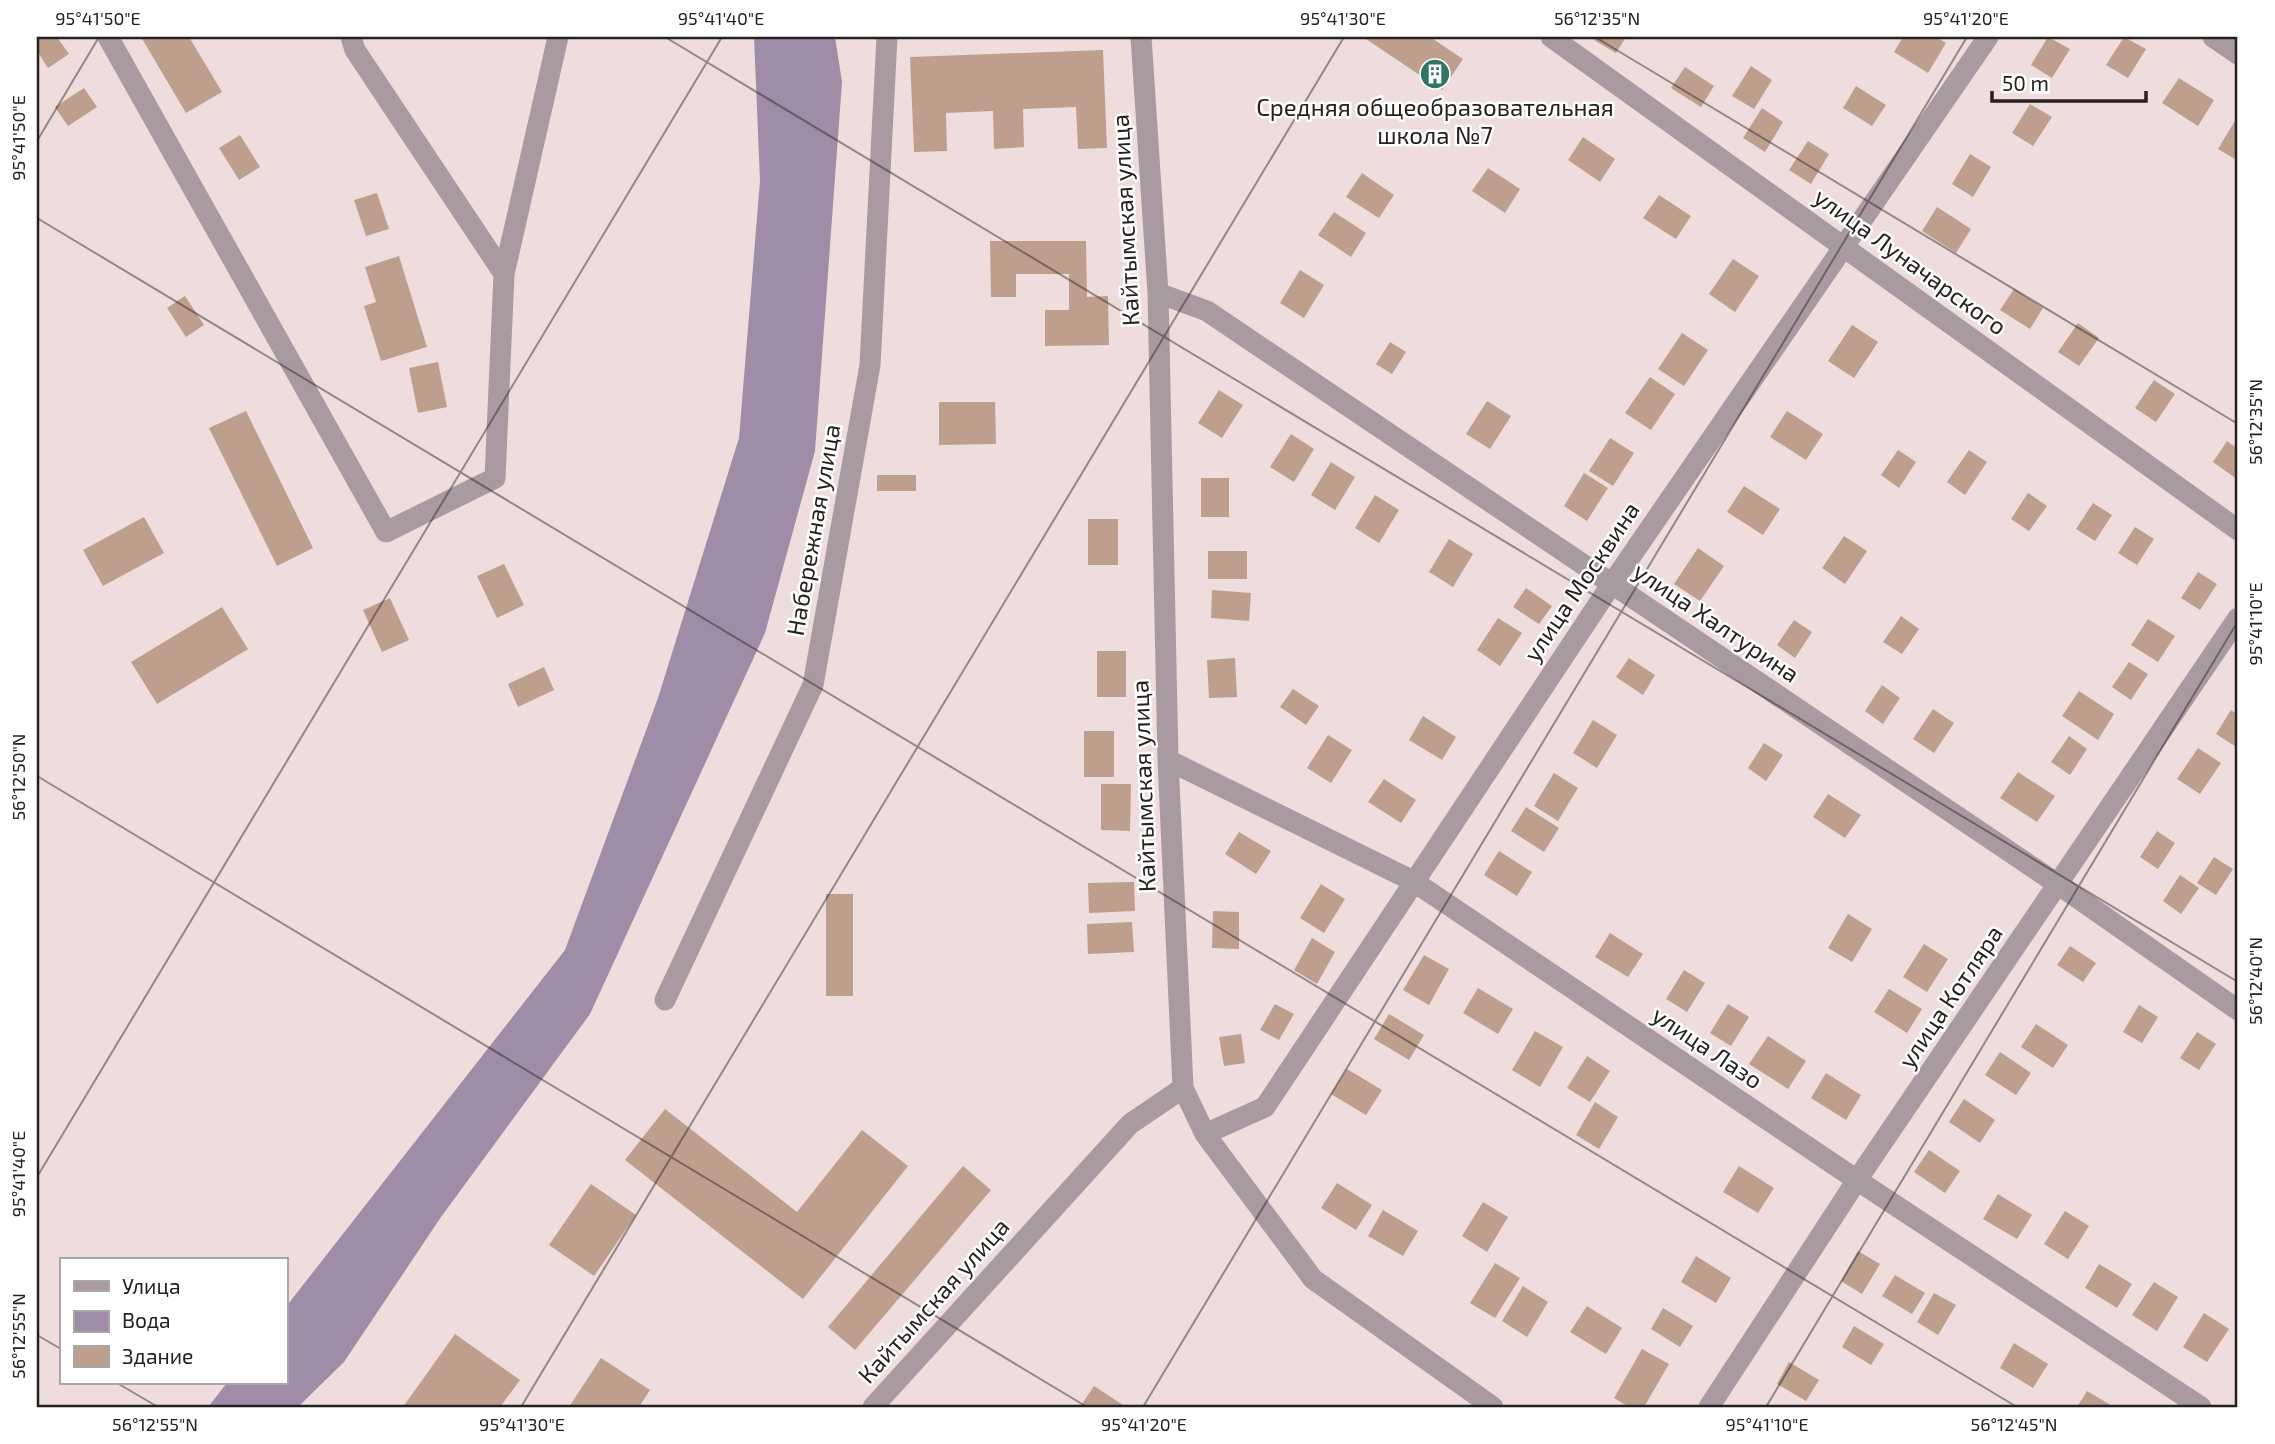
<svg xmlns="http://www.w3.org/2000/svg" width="2275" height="1444" font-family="'Exo 2',sans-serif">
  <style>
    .water { fill: #9f8ca7 }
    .building { fill: #be9f8d }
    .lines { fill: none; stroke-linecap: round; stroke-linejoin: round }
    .minor { stroke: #a99aa1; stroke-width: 21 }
    .ticks { fill: none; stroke: #262020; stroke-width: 2; stroke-opacity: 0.45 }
    .labels { text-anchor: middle; stroke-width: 5; stroke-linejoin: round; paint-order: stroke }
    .poi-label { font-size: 24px; fill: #262020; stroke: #fff }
    .street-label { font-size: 24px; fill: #262020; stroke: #fff }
    .neatline { fill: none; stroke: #262020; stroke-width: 2.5 }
    .ticks-label { font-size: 18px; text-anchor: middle; fill: #262020 }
  </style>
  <rect width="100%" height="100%" fill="#eedddc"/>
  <path class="water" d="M754,37H835L842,82L815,451L765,633L590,1014L441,1217L344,1362L298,1407H208L227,1383H285V1308L565,950L658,698L739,438L760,181Z"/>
  <path class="building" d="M37,37H57L69,54L48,68L37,51Z
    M141,37H189L222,92L186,113Z
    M1363,37H1430L1463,59L1442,90Z
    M1596,37H1626L1616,53L1594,40Z
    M1903,37H1936L1946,43L1928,73L1894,52Z
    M2048,37L2070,49L2052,78L2031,65Z
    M2124,37L2146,49L2128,78L2106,65Z
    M1103,50L1107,148L1078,149L1076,107L1023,109L1024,147L994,149L993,111L946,113L947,151L914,152L910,57Z
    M1751,66L1772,80L1754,109L1732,96Z
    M1685,67L1714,86L1701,107L1671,88Z
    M2179,78L2214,100L2198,126L2162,103Z
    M1856,86L1886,105L1872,126L1843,108Z
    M84,88L97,107L68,126L55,107Z
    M2030,104L2052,117L2033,146L2012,133Z
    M1762,108L1783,122L1765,152L1743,138Z
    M2236,119L2238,120V161L2218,149Z
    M240,135L260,167L239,180L219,148Z
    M1583,137L1615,159L1600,182L1568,160Z
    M1808,141L1829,154L1811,184L1789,170Z
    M1970,154L1991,167L1973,197L1952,184Z
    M1488,168L1520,189L1505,213L1472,191Z
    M1362,173L1394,195L1379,218L1346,197Z
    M377,193L389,229L366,236L354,200Z
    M1659,195L1691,216L1676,239L1643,218Z
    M1937,207L1971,229L1956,253L1922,231Z
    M1334,212L1366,233L1351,257L1318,235Z
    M990,241H1086L1087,297L1108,296L1109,345L1045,346V310H1069V274H1016V297H991Z
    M399,256L427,347L381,361L364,306L376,302L365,267Z
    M1733,259L1759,276L1735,312L1709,294Z
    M1300,270L1324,285L1304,318L1280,303Z
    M2014,289L2043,308L2030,329L2000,310Z
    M185,296L204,325L186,337L167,308Z
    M2078,323L2099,338L2079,366L2058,352Z
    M1852,325L1878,342L1854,378L1828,361Z
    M1682,333L1708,350L1684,386L1658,369Z
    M1390,342L1406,352L1392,374L1376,364Z
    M438,362L447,407L418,413L409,368Z
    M1650,377L1675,394L1651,430L1625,413Z
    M2154,380L2175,394L2156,422L2135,408Z
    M1219,390L1243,405L1222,438L1198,423Z
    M1487,401L1511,416L1490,449L1466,434Z
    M939,402H995L996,444L939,445Z
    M246,411L313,548L277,566L209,428Z
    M1787,411L1823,434L1806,460L1770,437Z
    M1291,434L1314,449L1294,482L1270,467Z
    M1610,438L1634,453L1613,486L1589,471Z
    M2227,441L2238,449V480L2213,462Z
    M1898,450L1916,462L1899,488L1881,475Z
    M1969,450L1987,462L1965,495L1947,482Z
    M1331,462L1355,477L1335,510L1311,495Z
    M1584,473L1608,488L1587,521L1564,506Z
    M877,475H916V491H877Z
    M1201,478H1229V517H1201Z
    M1744,486L1780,509L1763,535L1727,512Z
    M2028,493L2047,506L2029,531L2011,519Z
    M1375,495L1399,510L1379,543L1355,528Z
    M2093,503L2112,515L2095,541L2076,529Z
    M144,517L164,553L103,586L83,550Z
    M1088,519H1118V565H1088Z
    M2135,527L2154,539L2137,565L2118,553Z
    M1844,536L1867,551L1845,584L1822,568Z
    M1449,539L1473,554L1453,587L1429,572Z
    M1698,548L1724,566L1700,601L1674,584Z
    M1208,551H1247V579H1208Z
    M504,564L524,605L497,618L477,576Z
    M2198,572L2217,584L2200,610L2181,598Z
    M1526,588L1552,606L1539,624L1513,607Z
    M1212,590L1251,593L1249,621L1211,618Z
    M390,598L409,640L382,652L363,610Z
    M222,607L248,649L157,704L131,662Z
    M1901,616L1919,629L1902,654L1883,642Z
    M1498,618L1522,633L1500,666L1477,650Z
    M2148,619L2175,636L2158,662L2131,645Z
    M1794,620L1812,632L1795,658L1777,645Z
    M1097,651H1126V697H1097Z
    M1235,658L1237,697L1209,698L1207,660Z
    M1629,658L1655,675L1643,695L1616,677Z
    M2129,662L2148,674L2131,700L2112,687Z
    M544,667L554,690L518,707L508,684Z
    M1882,685L1900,698L1883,724L1865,711Z
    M1293,689L1319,706L1306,725L1280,707Z
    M2079,691L2114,714L2098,740L2062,716Z
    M1933,709L1954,723L1934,753L1913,739Z
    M2231,710L2238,715V748L2216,734Z
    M1423,716L1456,737L1442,760L1409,740Z
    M1593,720L1617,735L1597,768L1573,753Z
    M1084,731H1114V777H1084Z
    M1328,735L1352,750L1331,783L1307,768Z
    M2069,736L2087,749L2070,775L2051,762Z
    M1764,743L1783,755L1766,781L1748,768Z
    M2198,748L2221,763L2200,794L2177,779Z
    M2018,772L2055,796L2037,822L2000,798Z
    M1554,773L1578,788L1558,821L1534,806Z
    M1384,779L1416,800L1401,823L1368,802Z
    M1101,784H1131L1130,831L1101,830Z
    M1828,794L1861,815L1845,838L1813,817Z
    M1526,807L1559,828L1544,852L1511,831Z
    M2157,831L2175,843L2158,869L2140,857Z
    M1239,832L1271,851L1256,874L1225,854Z
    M1499,851L1532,872L1517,896L1484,875Z
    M2214,857L2233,869L2216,895L2197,883Z
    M2180,875L2199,888L2181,914L2163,901Z
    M1134,882L1135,911L1089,913L1088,883Z
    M1321,884L1345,899L1324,933L1300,918Z
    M826,894H853V996H826Z
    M1213,911L1239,912V949L1212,948Z
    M1848,914L1872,929L1852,962L1828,948Z
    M1132,922L1134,952L1088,954L1087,924Z
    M1610,933L1643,954L1628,977L1595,957Z
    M1312,938L1335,952L1317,984L1294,970Z
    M1924,944L1948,959L1927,992L1903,977Z
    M2070,946L2096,963L2083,982L2057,965Z
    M1424,955L1449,969L1429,1005L1403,990Z
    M1684,970L1705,983L1687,1012L1666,999Z
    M1478,988L1513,1009L1498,1034L1463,1013Z
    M1889,989L1922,1009L1907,1033L1874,1012Z
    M1275,1004L1294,1014L1279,1040L1260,1030Z
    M1728,1004L1749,1017L1731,1046L1710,1033Z
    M2139,1005L2158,1017L2142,1043L2123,1032Z
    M1389,1014L1424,1035L1409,1060L1374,1039Z
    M2036,1024L2068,1045L2053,1068L2021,1047Z
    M1535,1031L1563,1047L1540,1087L1512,1070Z
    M2197,1032L2216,1044L2199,1070L2180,1058Z
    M1241,1034L1245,1063L1224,1066L1219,1037Z
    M1768,1036L1806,1061L1788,1089L1749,1064Z
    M2000,1052L2031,1073L2016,1095L1985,1075Z
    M1587,1056L1610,1071L1590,1102L1567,1088Z
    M1347,1069L1382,1090L1366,1115L1331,1094Z
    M1826,1073L1861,1095L1846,1120L1811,1098Z
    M1964,1099L1995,1120L1980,1143L1949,1122Z
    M1595,1102L1618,1117L1599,1149L1576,1135Z
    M665,1109L797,1212L862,1130L908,1166L803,1299L625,1160Z
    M1929,1150L1960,1171L1945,1193L1914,1172Z
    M963,1166L991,1190L855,1350L828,1327Z
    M1739,1166L1774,1188L1758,1213L1723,1192Z
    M1337,1183L1372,1205L1356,1230L1321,1208Z
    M591,1184L636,1215L594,1276L549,1245Z
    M1998,1194L2032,1215L2017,1239L1983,1219Z
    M1483,1202L1508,1217L1487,1252L1462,1236Z
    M1383,1210L1418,1231L1403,1256L1368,1236Z
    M2065,1211L2089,1226L2068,1259L2044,1244Z
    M1858,1251L1880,1264L1862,1294L1841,1281Z
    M1696,1256L1731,1278L1716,1303L1681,1282Z
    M1495,1263L1520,1278L1495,1318L1470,1303Z
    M2099,1264L2132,1284L2117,1308L2085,1288Z
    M1895,1275L1925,1293L1912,1314L1882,1296Z
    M2154,1282L2178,1297L2157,1331L2132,1315Z
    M1523,1286L1548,1302L1527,1337L1502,1321Z
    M1934,1293L1956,1305L1938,1335L1917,1322Z
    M1587,1306L1622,1328L1606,1354L1570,1332Z
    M1663,1308L1693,1326L1680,1347L1651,1329Z
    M2204,1313L2229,1329L2207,1362L2183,1347Z
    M1854,1326L1884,1344L1871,1365L1842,1347Z
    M455,1334L520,1380L500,1407H403Z
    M2014,1343L2048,1364L2033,1388L2000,1368Z
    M1642,1349L1669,1364L1644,1407H1629L1614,1398Z
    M601,1358L650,1390L639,1407H569Z
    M1789,1362L1819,1380L1806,1401L1777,1384Z
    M1094,1386L1126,1407H1080Z
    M2087,1391L2114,1407H2077Z"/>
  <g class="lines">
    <path class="minor" d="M108,37L386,532L495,478L504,274L355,50L351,37
      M1551,37L2238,530
      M2213,37L2238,54
      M504,274L558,37
      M1158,293L1207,311L2059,885L2238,1010
      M1168,760L1413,881L1857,1180L2201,1407
      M665,1000L813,685L870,365L887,37
      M1183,1088L1205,1134L1313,1279L1493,1407
      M1205,1134L1265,1107L1611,585L1988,37
      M873,1407L1130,1124L1183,1088L1168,760L1158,293L1141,37
      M1709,1407L1857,1180L2238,618"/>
  </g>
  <path class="ticks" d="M665,37L2238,982M1595,37L2238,424M37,141L99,37M37,218L2017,1407M37,776L1087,1407M37,1177L722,37M37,1335L61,1349M117,1383L158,1407M521,1407L1344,37M1143,1407L1967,37M1766,1407L2238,621"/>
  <defs>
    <g id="building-disc" transform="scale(1.575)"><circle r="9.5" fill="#327566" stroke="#fff"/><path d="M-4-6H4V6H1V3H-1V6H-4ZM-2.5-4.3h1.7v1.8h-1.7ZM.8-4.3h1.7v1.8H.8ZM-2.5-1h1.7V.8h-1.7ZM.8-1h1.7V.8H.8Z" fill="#fff"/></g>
  </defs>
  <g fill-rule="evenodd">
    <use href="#building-disc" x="1435" y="74"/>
  </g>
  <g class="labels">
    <g class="poi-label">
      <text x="1435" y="116">Средняя общеобразовательная<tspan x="1435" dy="28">школа №7</tspan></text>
    </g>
    <g class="street-label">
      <text transform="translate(1126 220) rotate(-93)" y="8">Кайтымская улица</text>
      <text transform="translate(1910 262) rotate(36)" y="8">улица Луначарского</text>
      <text transform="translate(814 530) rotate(-80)" y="8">Набережная улица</text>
      <text transform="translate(1582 582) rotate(-56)" y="8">улица Москвина</text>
      <text transform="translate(1716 623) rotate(34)" y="8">улица Халтурина</text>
      <text transform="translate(1144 786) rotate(-92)" y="8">Кайтымская улица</text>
      <text transform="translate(1951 997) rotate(-56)" y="8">улица Котляра</text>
      <text transform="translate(1707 1048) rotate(34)" y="8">улица Лазо</text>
      <text transform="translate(934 1301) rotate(-48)" y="8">Кайтымская улица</text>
    </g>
  </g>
  <rect width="2275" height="1444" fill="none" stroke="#ffffff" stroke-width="77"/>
  <rect x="60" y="1258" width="228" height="126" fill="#ffffff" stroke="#a8a6a6" stroke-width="2"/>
  <rect x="74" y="1281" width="35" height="10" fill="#a99aa1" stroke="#a8a6a6" stroke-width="2"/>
  <text x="122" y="1294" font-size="21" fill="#262020">Улица</text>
  <rect x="74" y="1311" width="35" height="21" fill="#9f8ca7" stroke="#a8a6a6" stroke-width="2"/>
  <text x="122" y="1328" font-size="21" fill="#262020">Вода</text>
  <rect x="74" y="1346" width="35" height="21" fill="#be9f8d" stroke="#a8a6a6" stroke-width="2"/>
  <text x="122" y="1364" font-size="21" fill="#262020">Здание</text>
  <path d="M1992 91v10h154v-10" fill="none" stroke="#262020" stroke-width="3.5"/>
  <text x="2002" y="91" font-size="21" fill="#262020" stroke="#ffffff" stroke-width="5" paint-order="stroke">50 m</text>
  <rect x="38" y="38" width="2198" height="1368" class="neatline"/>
  <g class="ticks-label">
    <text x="98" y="25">95°41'50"E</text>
    <text x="721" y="25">95°41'40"E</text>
    <text x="1343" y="25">95°41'30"E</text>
    <text x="1597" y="25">56°12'35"N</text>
    <text x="1966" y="25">95°41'20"E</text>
    <text transform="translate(19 138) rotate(-90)" y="6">95°41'50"E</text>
    <text transform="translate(2256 422) rotate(-90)" y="6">56°12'35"N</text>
    <text transform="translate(2256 624) rotate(-90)" y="6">95°41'10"E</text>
    <text transform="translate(19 777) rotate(-90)" y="6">56°12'50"N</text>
    <text transform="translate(2256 981) rotate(-90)" y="6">56°12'40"N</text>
    <text transform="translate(19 1174) rotate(-90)" y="6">95°41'40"E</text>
    <text transform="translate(19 1336) rotate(-90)" y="6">56°12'55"N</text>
    <text x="155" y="1431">56°12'55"N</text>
    <text x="522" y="1431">95°41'30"E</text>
    <text x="1144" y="1431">95°41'20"E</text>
    <text x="1767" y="1431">95°41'10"E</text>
    <text x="2014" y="1431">56°12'45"N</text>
  </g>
</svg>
